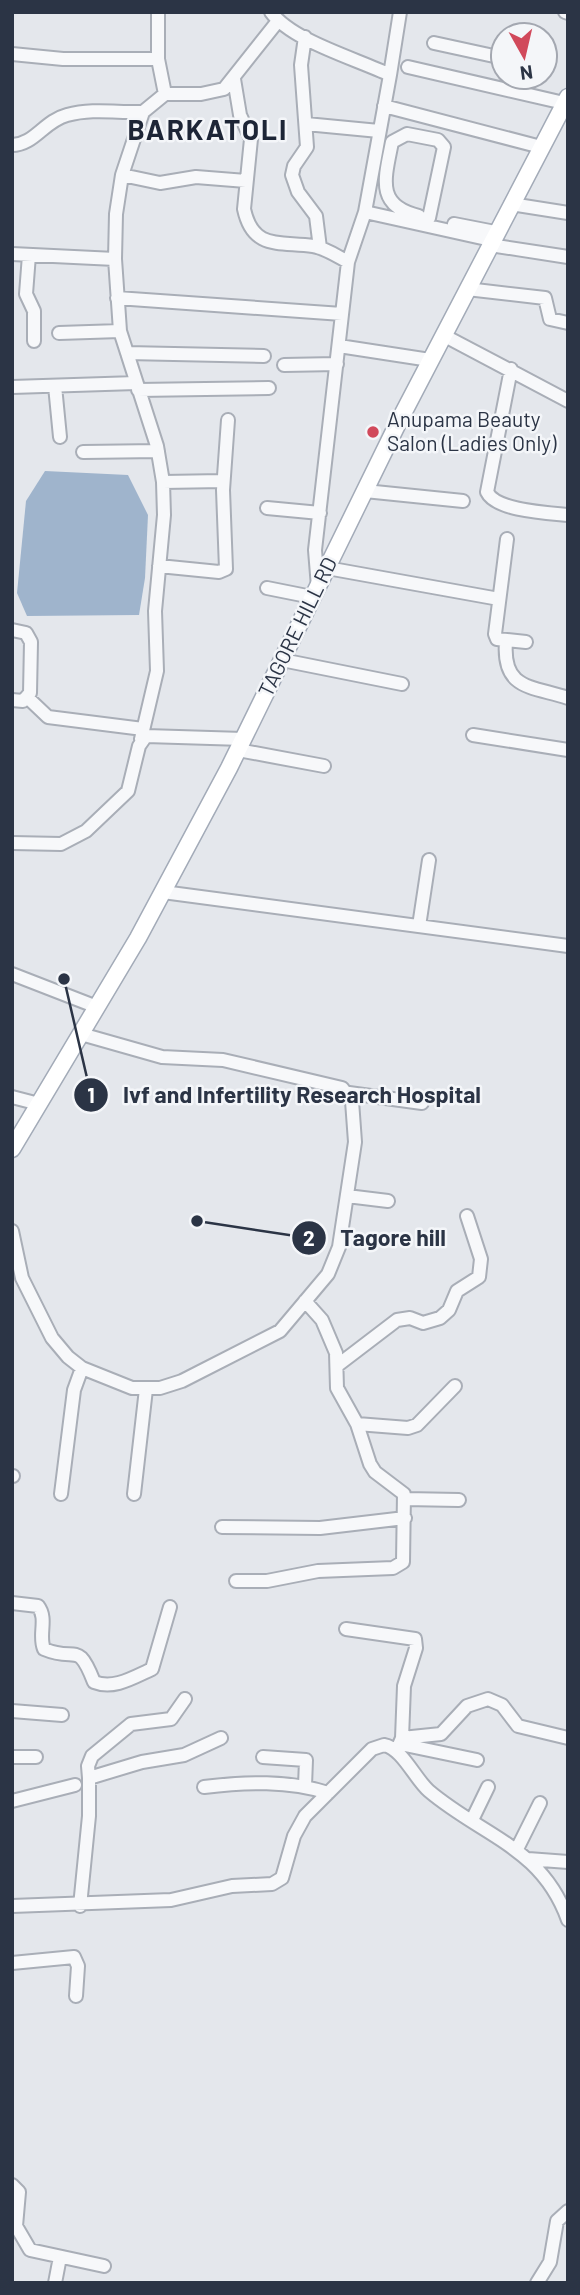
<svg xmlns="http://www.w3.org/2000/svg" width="580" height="2295" font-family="Barlow,sans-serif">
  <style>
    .water { fill: #9fb4cc }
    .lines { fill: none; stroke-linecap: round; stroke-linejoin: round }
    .minor-casing { stroke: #a9aeb7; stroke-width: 16 }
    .major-casing { stroke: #a3abb8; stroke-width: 19 }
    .minor { stroke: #f7f8fa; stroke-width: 12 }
    .major { stroke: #fff; stroke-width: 16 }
    .poi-dot { fill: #d1495b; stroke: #f4f6f9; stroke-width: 2.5 }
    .labels { text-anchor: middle; stroke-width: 5; stroke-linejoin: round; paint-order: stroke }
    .poi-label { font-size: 21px; fill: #2b3445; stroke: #f4f6f9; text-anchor: start }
    .street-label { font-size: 21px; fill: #2b3445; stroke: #f4f6f9 }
    .district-label { font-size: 28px; font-weight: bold; letter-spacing: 2px; fill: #1d2536; stroke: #f4f6f9 }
    .leader { fill: none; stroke: #2b3445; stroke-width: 2.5 }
    .callout-dot { fill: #2b3445; stroke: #f4f6f9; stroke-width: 2.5 }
    .mark-label { font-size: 21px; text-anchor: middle; font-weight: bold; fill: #fff }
    .callout-label { font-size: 23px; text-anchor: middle; font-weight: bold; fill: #2b3445; stroke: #f4f6f9; stroke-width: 5; stroke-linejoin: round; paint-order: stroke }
  </style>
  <rect width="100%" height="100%" fill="#e4e7ec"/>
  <path class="water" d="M45,471L128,475L148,515L145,578L139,615L27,616L17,593L26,501Z"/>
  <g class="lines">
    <g class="minor-casing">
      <path id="minor" d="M158,12V59L165,94
        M271,12C292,41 357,59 390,75L365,212L491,240
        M565,12L568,13
        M305,37L301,65L307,147L294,166L292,175L298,192L316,216L320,248
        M434,43L503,58
        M12,54L63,59H158
        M408,67L564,103
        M390,75L400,12
        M234,79L240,115L251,139L244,209C253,251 281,241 313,246C325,248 337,256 348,262L365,212
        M384,106L541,147
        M306,124L379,131
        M12,145C34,145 44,121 67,115C93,108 118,113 143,112L165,94H201L224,89L278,21
        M122,175L160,183L196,177L246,181
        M511,204L568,213
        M419,216C375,206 385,178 392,142L407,134L438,140L444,147L429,218
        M454,224L495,232
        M490,245L568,257
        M12,254L115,259
        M29,255L26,294L34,311V341
        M467,289L545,298L550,319L568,323
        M117,298L342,314
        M59,333L120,331
        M443,335L568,401
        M339,346L430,360
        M127,353L264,356
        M284,365L337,364
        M511,369L487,492C496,511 548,513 568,515
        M55,386L60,437
        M12,387L136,383
        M138,390L269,388
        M83,452L158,451
        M163,482L223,481
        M365,491L463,501
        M267,508L320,513
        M507,539L495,634L497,639L526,642
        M159,566L219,572L226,569L223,490L228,420
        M327,568L499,599
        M318,587L315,550L348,262
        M267,588L312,597
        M12,630L26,633L31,642L30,693L23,701L12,700
        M506,642C502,690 532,686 568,698
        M282,660L402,684
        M28,698L48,717L143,729
        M473,735L568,750
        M141,739L157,671L155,611L164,515L163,482L157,446L120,331L115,259L116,214L122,175L143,112
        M238,750L324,766
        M12,843L61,844L86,831L128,791L139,746L146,736L243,739
        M163,892L568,946
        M419,926L429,860
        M12,974L97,1007
        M349,1093L422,1103
        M12,1097L39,1104
        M347,1196L388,1201
        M12,1231L22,1278L52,1338L68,1357L82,1368L132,1388H160L182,1381L280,1331L328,1274L339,1247L355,1142L352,1101L342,1088L223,1060L162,1057L81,1034
        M338,1365L397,1320L410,1318L423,1323L440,1318L449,1310L457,1291L479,1277L481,1259L467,1216
        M357,1424L408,1428L417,1425L455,1386
        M12,1476H13
        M61,1494L74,1390L82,1368
        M134,1494L146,1389
        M405,1499L459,1500
        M222,1527L320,1528L405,1518
        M236,1581H267L318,1571L393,1568L403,1562L404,1494L375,1472L370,1464L357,1424L337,1388L336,1353L322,1320L305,1301
        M12,1603L38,1606C48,1619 38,1635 44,1649C77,1663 77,1639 94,1682C114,1690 134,1677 152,1669L170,1607
        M346,1629L415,1639L416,1648L404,1686L402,1738L399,1745
        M12,1711L62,1715
        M402,1738L441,1734L467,1706L488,1699L502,1705L518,1726L568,1738
        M400,1744L477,1760
        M12,1757H36
        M263,1757L306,1760L305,1786
        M89,1778L88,1766L92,1756L131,1724L171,1719L185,1699
        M204,1787C245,1782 289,1780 328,1793
        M12,1801L75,1785
        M472,1820L488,1787
        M517,1849L540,1803
        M528,1859L568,1862
        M12,1906L171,1900L232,1886L272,1884L282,1878L294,1836L305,1816L372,1749L384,1745C402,1748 415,1779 429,1791C482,1836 542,1847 568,1920
        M80,1906L89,1816V1778L142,1762L184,1755L221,1738
        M12,1963L74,1957L78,1966L76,1996
        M12,2185L19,2192L16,2226L30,2250L104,2266
        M55,2283L60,2257
        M537,2283L550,2262L557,2221L568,2211"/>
    </g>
    <g class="major-casing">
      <path id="major" d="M12,1149L138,938L229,768L398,423L568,97"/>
    </g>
    <use href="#minor" class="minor"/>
    <use href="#major" class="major"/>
  </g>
  <circle class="poi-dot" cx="373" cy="432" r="7"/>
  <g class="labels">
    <g class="poi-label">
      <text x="387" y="427">Anupama Beauty<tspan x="387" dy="24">Salon (Ladies Only)</tspan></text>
    </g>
    <g class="street-label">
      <text transform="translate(298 627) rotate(-64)" y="7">TAGORE HILL RD</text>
    </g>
    <g class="district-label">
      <text x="208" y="140">BARKATOLI</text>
    </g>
  </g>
  <path class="leader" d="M64 979L91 1095M197 1221L309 1238"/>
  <g class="callout-dot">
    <circle cx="64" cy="979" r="7"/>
    <circle cx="197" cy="1221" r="7"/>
    <circle cx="91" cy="1095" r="18"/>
    <circle cx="309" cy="1238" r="18"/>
  </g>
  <g class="mark-label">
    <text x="91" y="1103">1</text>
    <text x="309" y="1246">2</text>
  </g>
  <g class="callout-label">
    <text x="302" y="1103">Ivf and Infertility Research Hospital</text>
    <text x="393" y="1246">Tagore hill</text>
  </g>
  <rect width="580" height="2295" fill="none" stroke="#2b3445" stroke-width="28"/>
  <g transform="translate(524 56) rotate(172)"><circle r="33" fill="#f4f6f9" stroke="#a4a8b1" stroke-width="2"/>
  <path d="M0-5L12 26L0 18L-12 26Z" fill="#d1495b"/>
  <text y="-10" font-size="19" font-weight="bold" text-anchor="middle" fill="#2b3445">N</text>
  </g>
</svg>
